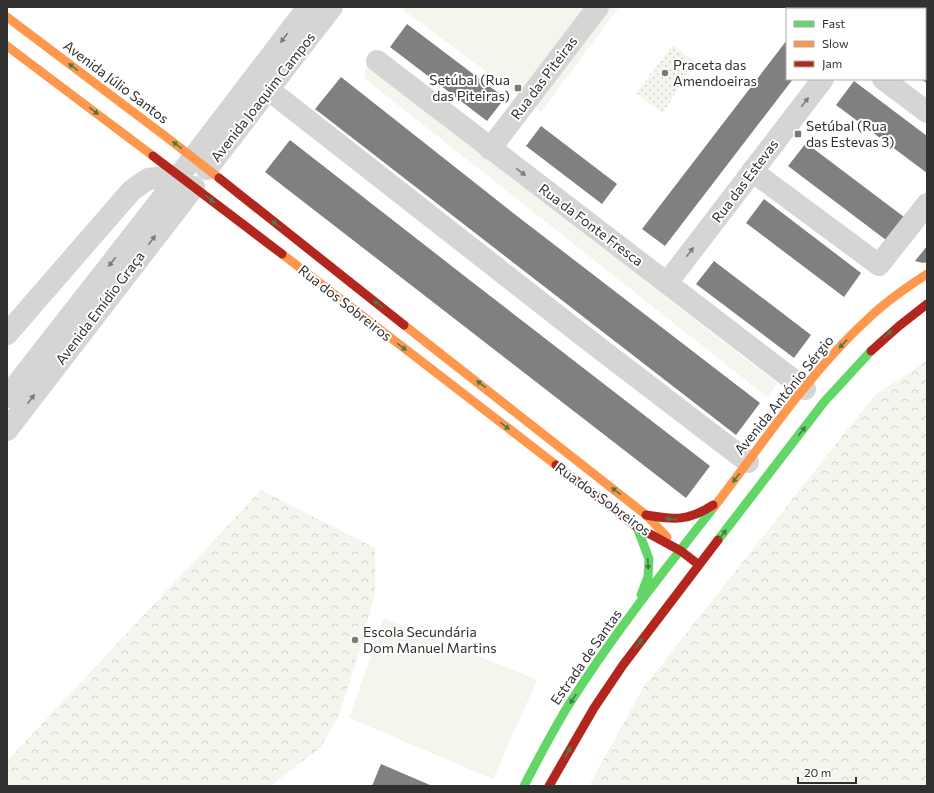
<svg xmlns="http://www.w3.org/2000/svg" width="934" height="793" font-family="Commissioner,sans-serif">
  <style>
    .green { fill: #f2f6ed }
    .forest { fill: url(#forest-crowns) }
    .park { fill: url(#park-dots) }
    .building { fill: #808080 }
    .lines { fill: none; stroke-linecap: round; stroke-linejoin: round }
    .street { stroke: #d5d5d5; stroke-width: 22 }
    .fast { stroke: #63d668; stroke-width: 9 }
    .slow { stroke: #ff974d; stroke-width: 9 }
    .jam { stroke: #b3261e; stroke-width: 9 }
    .oneway { fill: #7b7b7b }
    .oneway2 { fill: #487b4a }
    .poi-dot { fill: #797979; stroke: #fff; stroke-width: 1.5 }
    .labels { text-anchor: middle; stroke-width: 4; stroke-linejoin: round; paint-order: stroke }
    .poi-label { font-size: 14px; fill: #313131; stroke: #fff; text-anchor: start }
    .street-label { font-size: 14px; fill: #313131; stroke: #fff }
  </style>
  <defs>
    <pattern id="forest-crowns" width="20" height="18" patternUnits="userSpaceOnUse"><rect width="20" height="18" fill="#f2f6ed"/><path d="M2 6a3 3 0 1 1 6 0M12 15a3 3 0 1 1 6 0" fill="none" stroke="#d0d3cc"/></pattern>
    <pattern id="park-dots" width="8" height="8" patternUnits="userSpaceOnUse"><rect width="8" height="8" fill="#f2f6ed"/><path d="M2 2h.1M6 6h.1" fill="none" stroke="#d0d3cc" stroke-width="1.8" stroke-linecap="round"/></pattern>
  </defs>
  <rect width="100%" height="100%" fill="#fff"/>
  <path class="green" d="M399,7H619L541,112Z
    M366,66L777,383L767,397L364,78Z
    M384,618L537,680L493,779L349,718Z"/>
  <path class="forest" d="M927,361V786H589L643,688L874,396Z
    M261,490L375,548V593L361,646L338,718L321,747L270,786H7V761Z"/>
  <path class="park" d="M673,45L695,62L663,113L636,93Z"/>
  <path class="building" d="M812,7H826L829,9H811Z
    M407,24L505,98L487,121L390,47Z
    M787,40V79H793L665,246L642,229Z
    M925,45L927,47V83L921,79H925Z
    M341,77L517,216L760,403L736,435L315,109Z
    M854,81L927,136V173L836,105Z
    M541,126L617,184L602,204L526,146Z
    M290,140L467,278L710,466L686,498L265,172Z
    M806,143L904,217L886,240L788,166Z
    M764,199L861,273L844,297L746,223Z
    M927,246V262L923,263L915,261Z
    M714,261L811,335L794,358L696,284Z
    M381,764L430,785L429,786H372Z"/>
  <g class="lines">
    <path class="street" d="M918,7L921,9
      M877,9L879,7
      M377,61L805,389
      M883,79L927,112
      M269,90L586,338L748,462
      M490,149L598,7
      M207,169L332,7
      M752,171L879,265L927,204
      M667,283L823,79
      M7,334L132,190L148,179L179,175
      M7,397L163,197L308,7
      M7,430L194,187"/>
    <path class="fast" d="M637,527L649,559L648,577L641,595
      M718,540L824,402L871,351
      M524,786C538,759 552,732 568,706C612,636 663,572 714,507"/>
    <path class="slow" d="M7,17L165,136L219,178
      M7,46L153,156
      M282,254L556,465
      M404,325L646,515L667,537
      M714,507C764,442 810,371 871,316C888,300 907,287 927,274"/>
    <path class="jam" d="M153,156L282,254
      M219,178L404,325
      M871,351L899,326L927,304
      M556,465L637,527L681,551L699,565
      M646,515C674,520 689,521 713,505
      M549,786L594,708L623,665L718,540"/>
  </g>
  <defs><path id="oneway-solid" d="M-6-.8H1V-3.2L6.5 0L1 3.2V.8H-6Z"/></defs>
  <g class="oneway">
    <use href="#oneway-solid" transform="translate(284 38) rotate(127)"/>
    <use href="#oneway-solid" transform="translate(805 102) rotate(-52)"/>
    <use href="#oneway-solid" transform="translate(521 172) rotate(37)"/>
    <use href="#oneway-solid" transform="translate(152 240) rotate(-53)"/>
    <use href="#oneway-solid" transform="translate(690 252) rotate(-53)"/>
    <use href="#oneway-solid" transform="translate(112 262) rotate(128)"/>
    <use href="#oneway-solid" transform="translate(31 399) rotate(-53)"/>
  </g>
  <g class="oneway2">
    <use href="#oneway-solid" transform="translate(73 67) rotate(-143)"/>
    <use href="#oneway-solid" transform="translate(94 111) rotate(37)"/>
    <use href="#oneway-solid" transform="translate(177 145) rotate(-142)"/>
    <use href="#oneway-solid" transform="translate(210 199) rotate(38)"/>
    <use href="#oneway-solid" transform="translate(276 224) rotate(-142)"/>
    <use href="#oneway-solid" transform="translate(378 304) rotate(-142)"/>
    <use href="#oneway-solid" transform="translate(888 334) rotate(-42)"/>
    <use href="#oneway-solid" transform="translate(843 344) rotate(133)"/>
    <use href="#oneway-solid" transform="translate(402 347) rotate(38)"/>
    <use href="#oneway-solid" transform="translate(481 384) rotate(-142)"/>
    <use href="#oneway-solid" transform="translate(505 426) rotate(38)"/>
    <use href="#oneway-solid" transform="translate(802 431) rotate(-52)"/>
    <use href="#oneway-solid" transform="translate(736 478) rotate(127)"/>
    <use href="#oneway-solid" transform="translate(616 491) rotate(-142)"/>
    <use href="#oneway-solid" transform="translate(671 519) rotate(-174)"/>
    <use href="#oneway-solid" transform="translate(723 534) rotate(-52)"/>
    <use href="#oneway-solid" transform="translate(648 564) rotate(88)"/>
    <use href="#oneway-solid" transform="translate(639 643) rotate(-54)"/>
    <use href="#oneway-solid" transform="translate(573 699) rotate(123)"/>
    <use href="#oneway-solid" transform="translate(568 752) rotate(-61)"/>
  </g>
  <g class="poi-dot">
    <circle cx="665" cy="73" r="4"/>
    <rect x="514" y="84" width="8" height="8" rx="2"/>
    <rect x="794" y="130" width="8" height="8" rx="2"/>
    <circle cx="355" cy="640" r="4"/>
  </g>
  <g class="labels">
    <g class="poi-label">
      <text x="673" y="70">Praceta das<tspan x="673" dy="16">Amendoeiras</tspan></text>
      <text x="510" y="85" text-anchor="end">Setúbal (Rua<tspan x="510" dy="16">das Piteiras)</tspan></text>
      <text x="806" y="131">Setúbal (Rua<tspan x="806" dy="16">das Estevas 3)</tspan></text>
      <text x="363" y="637">Escola Secundária<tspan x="363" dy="16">Dom Manuel Martins</tspan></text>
    </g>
    <g class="street-label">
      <text transform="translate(544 78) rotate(-53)" y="5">Rua das Piteiras</text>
      <text transform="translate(116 82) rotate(37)" y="5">Avenida Júlio Santos</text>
      <text transform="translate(263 97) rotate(-52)" y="5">Avenida Joaquim Campos</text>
      <text transform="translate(745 181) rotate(-53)" y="5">Rua das Estevas</text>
      <text transform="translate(591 225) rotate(37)" y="5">Rua da Fonte Fresca</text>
      <text transform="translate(345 303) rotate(38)" y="5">Rua dos Sobreiros</text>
      <text transform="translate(100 308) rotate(-53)" y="5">Avenida Emídio Graça</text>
      <text transform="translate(784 395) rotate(-51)" y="5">Avenida António Sérgio</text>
      <text transform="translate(603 499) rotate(36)" y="5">Rua dos Sobreiros</text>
      <text transform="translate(586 657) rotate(-55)" y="5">Estrada de Santas</text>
    </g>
  </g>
  <rect width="934" height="793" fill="none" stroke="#313131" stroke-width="16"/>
  <rect x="786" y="8" width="140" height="72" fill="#ffffff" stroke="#adadad"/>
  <rect x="794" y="21" width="20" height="6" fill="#63d668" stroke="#adadad"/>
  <text x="822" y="28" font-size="12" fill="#313131">Fast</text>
  <rect x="794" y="41" width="20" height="6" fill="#ff974d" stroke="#adadad"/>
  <text x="822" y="48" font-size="12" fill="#313131">Slow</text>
  <rect x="794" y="61" width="20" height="6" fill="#b3261e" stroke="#adadad"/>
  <text x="822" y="68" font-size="12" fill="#313131">Jam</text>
  <path d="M798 777v6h58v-6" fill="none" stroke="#313131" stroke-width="2"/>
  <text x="804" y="777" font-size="12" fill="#313131" stroke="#ffffff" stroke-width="3" paint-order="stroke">20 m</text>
</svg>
